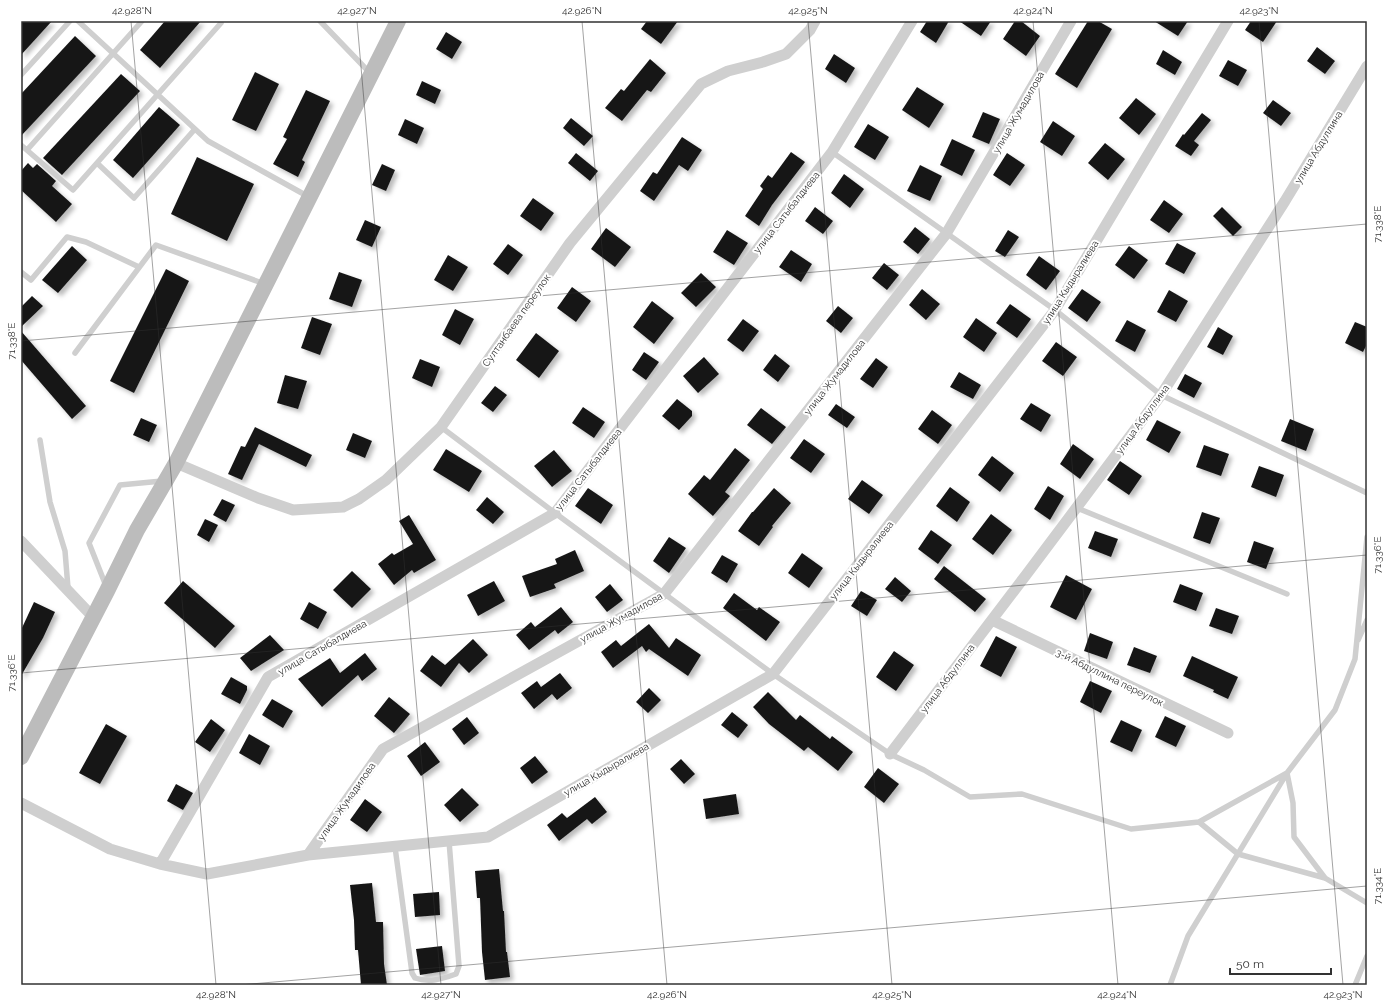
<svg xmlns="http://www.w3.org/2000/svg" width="1388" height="1006" font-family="Raleway,sans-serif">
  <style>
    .building { fill: #191919; filter: url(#shadow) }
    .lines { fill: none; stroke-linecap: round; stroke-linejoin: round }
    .lane { stroke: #cfcfcf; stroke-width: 5.5 }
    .street { stroke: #cfcfcf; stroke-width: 11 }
    .secondary { stroke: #bcbcbc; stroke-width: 16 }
    .ticks { fill: none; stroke: #323232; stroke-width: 1; stroke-opacity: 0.45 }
    .labels { text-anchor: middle; stroke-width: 4; stroke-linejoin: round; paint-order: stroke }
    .street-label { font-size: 10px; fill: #323232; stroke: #fff }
    .neatline { fill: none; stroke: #323232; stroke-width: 1.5 }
    .ticks-label { font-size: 10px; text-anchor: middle; fill: #323232 }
  </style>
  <defs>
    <filter id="shadow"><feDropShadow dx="3.5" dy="3.5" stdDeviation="2" flood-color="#0004"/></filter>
  </defs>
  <rect width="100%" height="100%" fill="#fff"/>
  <path class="building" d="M21,21H52L21,55Z
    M165,21H201L160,68L140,50Z
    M647,21H678L661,44L641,29Z
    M927,21H949L936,43L920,32Z
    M959,21H991L981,36Z
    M1015,21H1021L1040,36L1026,56L1003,39Z
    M1088,21H1098L1112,29L1077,88L1055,74Z
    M1154,21H1188L1178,36Z
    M1251,21H1277L1263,42L1245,30Z
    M446,32L462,42L452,59L436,49Z
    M75,36L96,56L21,136V94Z
    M1317,47L1335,61L1325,74L1307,61Z
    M1163,50L1182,62L1175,75L1156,64Z
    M834,54L855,68L846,83L825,69Z
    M650,59L666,73L651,92L647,90L622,121L605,108L621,89L624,91Z
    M1228,60L1247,70L1238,86L1219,76Z
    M255,72L279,84L256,131L232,120Z
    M121,74L140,91L62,175L43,158Z
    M422,81L441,90L435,104L416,95Z
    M917,87L944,104L929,128L902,110Z
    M306,90L330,101L302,160L305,162L298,177L273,164L287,139L283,137Z
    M1136,98L1156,114L1139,135L1119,118Z
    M1273,100L1291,113L1281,126L1263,113Z
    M159,107L180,125L133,178L113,160Z
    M983,112L1000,119L989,144L972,137Z
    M1202,113L1211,120L1194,141L1199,145L1191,156L1175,146L1183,134L1184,135Z
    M571,118L593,136L584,146L563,128Z
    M405,119L424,128L417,144L398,135Z
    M1053,121L1075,136L1062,156L1040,142Z
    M868,124L889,137L875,160L854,147Z
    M682,137L702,150L688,171L679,165L654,201L640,191L653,172L657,174Z
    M952,139L975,150L962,176L940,165Z
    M1105,143L1125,159L1108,180L1088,163Z
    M791,152L805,162L772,205L759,226L745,216L763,189L760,186L768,175L772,178Z
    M576,153L598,171L590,181L568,163Z
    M1007,153L1025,165L1010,186L993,175Z
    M197,157L254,184L227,241L171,214Z
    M28,163L33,168L37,164L56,181L52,186L72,204L56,222L21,190V171Z
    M382,164L395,170L386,191L372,185Z
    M920,165L942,176L930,201L907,191Z
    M844,174L864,189L850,208L831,193Z
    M533,198L554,213L541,231L520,216Z
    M1164,200L1183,214L1169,233L1150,220Z
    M815,207L833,221L823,234L805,221Z
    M1222,207L1242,227L1233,236L1213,216Z
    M365,220L381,227L372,247L356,240Z
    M915,227L930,239L918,254L903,242Z
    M606,228L631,247L615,267L591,249Z
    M727,230L748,243L734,265L713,252Z
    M1008,230L1019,237L1005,257L995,251Z
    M1177,243L1196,253L1184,274L1165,264Z
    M508,244L523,255L508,275L493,264Z
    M72,246L87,260L58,293L42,280Z
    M1129,246L1148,260L1134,279L1115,265Z
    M791,250L812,264L801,282L779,267Z
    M448,255L468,267L453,291L434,280Z
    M1039,256L1060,271L1046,290L1026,275Z
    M884,263L899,275L887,290L872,278Z
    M166,269L189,281L134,393L110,381Z
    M339,272L362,280L352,307L329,299Z
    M701,273L716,287L696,307L681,293Z
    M572,287L591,301L576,322L557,308Z
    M922,289L940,304L926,320L909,305Z
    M1082,289L1101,302L1087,322L1068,308Z
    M1169,290L1188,301L1176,322L1157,312Z
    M32,296L43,306L21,327V307Z
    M652,301L674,318L654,344L633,327Z
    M1010,304L1031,319L1017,338L996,323Z
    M838,306L853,318L841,333L826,321Z
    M455,309L474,319L460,345L442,335Z
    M312,317L332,324L320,355L301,348Z
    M976,318L997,333L984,352L963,337Z
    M743,319L759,331L743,352L727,340Z
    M1127,320L1146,330L1135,352L1115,341Z
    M1355,322L1367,327V344L1363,352L1345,343Z
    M1218,327L1233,336L1223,355L1207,347Z
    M21,331L86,406L72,419L21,360Z
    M536,333L559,351L539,378L516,360Z
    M1056,342L1077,357L1063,376L1042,361Z
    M644,352L659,362L646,380L632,370Z
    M775,354L790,366L778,382L763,370Z
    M704,357L719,374L698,393L683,376Z
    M876,358L888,367L873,388L860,379Z
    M420,359L440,367L432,387L412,378Z
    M959,372L981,385L973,399L950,387Z
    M1185,374L1202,383L1194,398L1177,389Z
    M285,375L307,381L298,409L277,403Z
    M495,386L507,395L493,412L481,403Z
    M677,399L692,411V416L679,430L662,416Z
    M1031,403L1051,415L1041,432L1020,419Z
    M836,404L855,417L847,428L828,415Z
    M583,407L605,422L594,438L572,423Z
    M761,408L786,427L772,444L747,425Z
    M932,410L952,425L938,444L918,429Z
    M141,418L157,425L149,442L133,435Z
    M1290,419L1314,429L1306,451L1281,441Z
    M1157,420L1181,432L1169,453L1146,440Z
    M255,427L312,455L306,467L259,444L242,480L228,474L241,446L245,447Z
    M353,433L372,441L365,458L346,450Z
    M804,439L825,454L811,473L790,458Z
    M1073,444L1094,459L1080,479L1060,464Z
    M1204,445L1229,454L1221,476L1196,467Z
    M735,448L750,460L725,492L730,496L713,516L688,494L704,475L710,480Z
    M446,449L482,471L469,492L433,470Z
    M554,450L572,471L552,487L534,466Z
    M992,456L1014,473L1000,492L978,475Z
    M1120,461L1142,476L1129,495L1107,480Z
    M1259,466L1284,475L1276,497L1251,487Z
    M862,480L883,495L869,514L848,499Z
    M1048,486L1064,496L1050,520L1034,509Z
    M950,487L970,502L957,522L936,506Z
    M588,488L613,505L601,524L575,506Z
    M774,488L791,503L772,526L773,527L759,546L738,531L752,512H753Z
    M487,497L504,512L493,524L476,510Z
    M222,499L235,505L226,522L213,515Z
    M1202,512L1220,518L1210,544L1193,538Z
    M991,514L1012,530L993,555L972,539Z
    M409,515L436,560L414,573L412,570L394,585L378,564L392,553L394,555L413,544L399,521Z
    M205,519L218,525L209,542L197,535Z
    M931,530L952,545L938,564L918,549Z
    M1095,531L1118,539L1111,557L1088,548Z
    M669,537L686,548L669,573L653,561Z
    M1254,541L1274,548L1266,569L1247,562Z
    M575,550L584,571L554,584L556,588L530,597L522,576L557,564L555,559Z
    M802,553L823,568L809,588L788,573Z
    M722,555L738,564L727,583L711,573Z
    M944,566L986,599L975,612L934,579Z
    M352,571L371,589L352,608L333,590Z
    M1066,575L1092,589L1076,620L1050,607Z
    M895,577L911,591L902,602L885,589Z
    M183,581L235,626L215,648L164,603Z
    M494,581L505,601L478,616L467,595Z
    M610,584L623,600L607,612L595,597Z
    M1180,584L1203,593L1196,611L1173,602Z
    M861,591L877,600L867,616L851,606Z
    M734,593L757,610L759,607L780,622L766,641L723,608Z
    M34,602L55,612L43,638L21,676V630Z
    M309,602L327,612L318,629L300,619Z
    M561,607L573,622L558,634L555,630L529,650L516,635L531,622L535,627Z
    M1216,608L1239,616L1232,634L1209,626Z
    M649,624L669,648L676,638L701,655L688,676L649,649L646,652L642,646L613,668L601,652L616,640L621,646Z
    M1090,633L1113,642L1107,659L1084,651Z
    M270,635L284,650L251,671L240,658Z
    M996,636L1017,647L1001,677L980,666Z
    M473,639L488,655L469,673L459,663L441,687L420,671L432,655L445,665Z
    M1134,647L1157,656L1150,673L1127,665Z
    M894,651L914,665L896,691L876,677Z
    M365,653L377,669L362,681L358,675L322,707L298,679L330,658L340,673Z
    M1192,656L1238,677L1228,699L1213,692L1214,690L1183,676Z
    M560,673L572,688L557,700L552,694L534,709L521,693L537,681L541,687Z
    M231,677L247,686V690L240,704L221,694Z
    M1090,681L1112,691L1101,713L1080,702Z
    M649,688L661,700L648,713L636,702Z
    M768,692L796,720L800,715L830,739L832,736L853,752L838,771L808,747L804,751L769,724L753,707Z
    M389,697L410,714L394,733L374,716Z
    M272,699L293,711L283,728L262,715Z
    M732,712L748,725L738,738L721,725Z
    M1165,716L1186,726L1176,747L1155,737Z
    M467,717L479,733L464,745L452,729Z
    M211,719L225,730L210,752L195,742Z
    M1121,720L1142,730L1132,752L1110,742Z
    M106,724L127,736L100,784L79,773Z
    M249,734L270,746L260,765L239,753Z
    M425,742L440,762L421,776L407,756Z
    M535,756L548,772L532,784L520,768Z
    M681,759L695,774L684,784L670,769Z
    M878,768L899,784L884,803L864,787Z
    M176,784L193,793L183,810L167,801Z
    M462,788L479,805L460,822L444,805Z
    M736,794L739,814L706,819L703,799Z
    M595,797L607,812L592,824L587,819L559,841L547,825L562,813L567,818Z
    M365,799L382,812L367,832L350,820Z
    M499,869L503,911H504L506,952H507L510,977L485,980L482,952L480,898H477L475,871Z
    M372,883L376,922H383L384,964L387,985H361L358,950H355L354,920L350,885Z
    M439,892L440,915L415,917L413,894Z
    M442,946L445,971L420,975L416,949Z"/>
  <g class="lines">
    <path class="lane" d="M78,21L208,141L309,197
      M320,21L370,73
      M21,75L70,21
      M21,145L73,190L221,23
      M27,150L142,21
      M832,152L1055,310L1161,395L1367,493
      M97,163L134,198L195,129
      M21,272L31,280L67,237L86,242L139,267
      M75,353L156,245L265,284
      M441,427L555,513L773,674L890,754L924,770L970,797L1022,794L1131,829L1199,822L1287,773L1293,803L1294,837L1325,878
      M40,440L50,502L65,551L68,588
      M1077,508L1287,594
      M106,586L89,543L120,485L162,481
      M1358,640L1367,620
      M1199,822L1238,854L1325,878L1367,903
      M395,847L412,973L415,978C429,983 442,979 456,974L459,966L449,841
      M1170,985L1188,936L1287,773L1335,710L1355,659L1367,537
      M1355,985L1367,956"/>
    <path class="street" d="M176,463L258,498L293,510L343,507L359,499L386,480L441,427L570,243L701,84L728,71L763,62L786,54L810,30L815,21
      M21,541L93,617
      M992,620L1228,733
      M890,754L1026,575L1161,395L1285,201L1367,66
      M21,803L110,849L160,864L207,874L308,855L383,749L664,594L946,234L1071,21
      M308,855L488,837L773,674L1055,310L1228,21
      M160,864L268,677L555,513L832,152L912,21"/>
    <path class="secondary" d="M21,757L107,591L137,530L176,463L398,21"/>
  </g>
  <path class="ticks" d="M131,21L216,985M357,21L441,985M582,21L667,985M808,21L892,985M1033,21L1118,985M1259,21L1343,985M21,341L1367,224M21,673L1367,555M240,985L1367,886"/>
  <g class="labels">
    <g class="street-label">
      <text transform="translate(1018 112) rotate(-60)" y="4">улица Жумадилова</text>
      <text transform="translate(1318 147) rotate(-59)" y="4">улица Абдуллина</text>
      <text transform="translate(786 212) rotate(-52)" y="4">улица Сатыбалдиева</text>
      <text transform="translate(1070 282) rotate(-58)" y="4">улица Кыдыралиева</text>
      <text transform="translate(516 320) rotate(-55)" y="4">Султанбаева переулок</text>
      <text transform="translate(834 377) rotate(-52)" y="4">улица Жумадилова</text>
      <text transform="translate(1142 419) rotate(-54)" y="4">улица Абдуллина</text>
      <text transform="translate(588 469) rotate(-52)" y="4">улица Сатыбалдиева</text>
      <text transform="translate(861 560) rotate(-52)" y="4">улица Кыдыралиева</text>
      <text transform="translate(621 617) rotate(-29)" y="4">улица Жумадилова</text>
      <text transform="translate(322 647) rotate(-30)" y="4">улица Сатыбалдиева</text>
      <text transform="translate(1110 677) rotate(26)" y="4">3-й Абдуллина переулок</text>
      <text transform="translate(947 678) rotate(-53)" y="4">улица Абдуллина</text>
      <text transform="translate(606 769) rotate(-30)" y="4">улица Кыдыралиева</text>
      <text transform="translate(346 801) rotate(-55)" y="4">улица Жумадилова</text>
    </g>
  </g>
  <rect width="1388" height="1006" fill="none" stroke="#ffffff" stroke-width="44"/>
  <path d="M1230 968v6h101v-6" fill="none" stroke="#323232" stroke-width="2"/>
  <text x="1236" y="968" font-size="12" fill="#323232" stroke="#ffffff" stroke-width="3" paint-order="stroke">50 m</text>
  <rect x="22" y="22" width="1344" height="962" class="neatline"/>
  <g class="ticks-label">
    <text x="132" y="14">42.928°N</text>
    <text x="357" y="14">42.927°N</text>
    <text x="582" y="14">42.926°N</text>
    <text x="808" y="14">42.925°N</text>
    <text x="1033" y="14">42.924°N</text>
    <text x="1259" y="14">42.923°N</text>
    <text transform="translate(1377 224) rotate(-90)" y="4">71.338°E</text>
    <text transform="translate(11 341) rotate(-90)" y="4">71.338°E</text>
    <text transform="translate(1377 555) rotate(-90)" y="4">71.336°E</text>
    <text transform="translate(11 673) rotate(-90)" y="4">71.336°E</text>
    <text transform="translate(1377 886) rotate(-90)" y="4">71.334°E</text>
    <text x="216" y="998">42.928°N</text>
    <text x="441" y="998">42.927°N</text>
    <text x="667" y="998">42.926°N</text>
    <text x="892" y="998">42.925°N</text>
    <text x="1117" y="998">42.924°N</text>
    <text x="1343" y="998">42.923°N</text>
  </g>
</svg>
